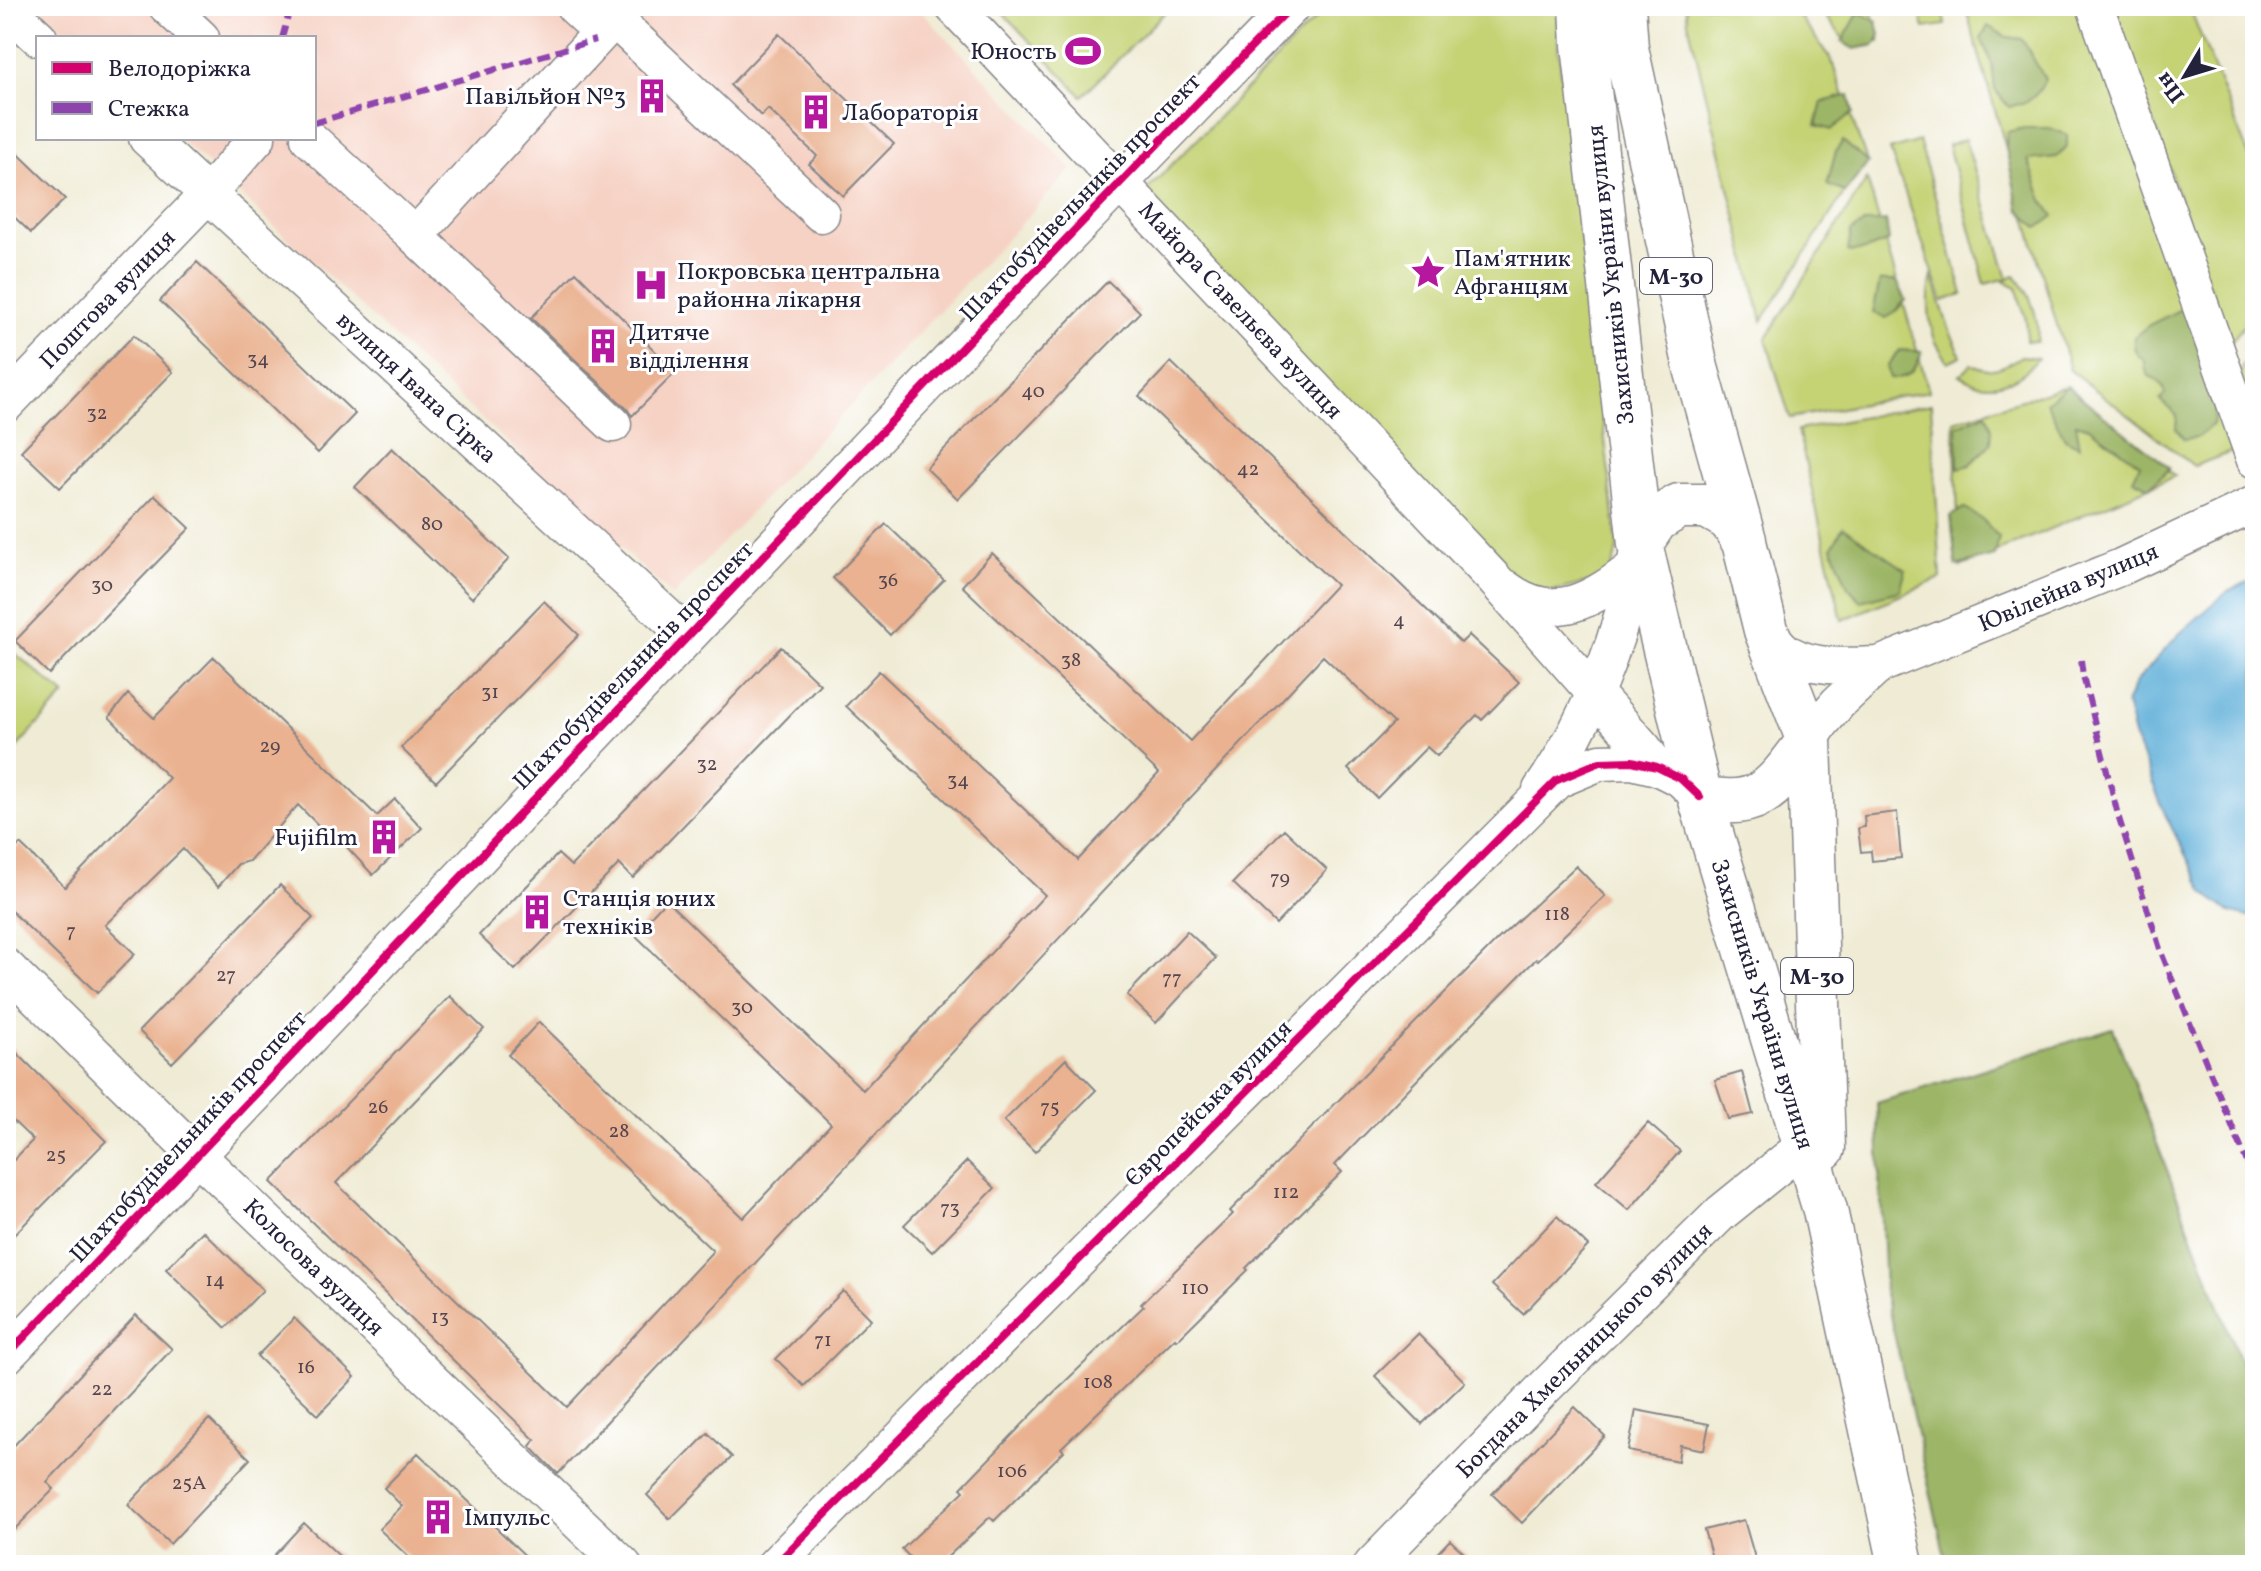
<svg xmlns="http://www.w3.org/2000/svg" width="2261" height="1571" font-family="Vollkorn,serif">
  <style>
    .built { fill: #f6d2c4 }
    .green { fill: #c5d375; stroke: #747a58; stroke-width: 2 }
    .forest { fill: #9cb566; stroke: #5f6c50; stroke-width: 2 }
    .water { fill: #5daed8; stroke: #40688a; stroke-width: 2 }
    .building { fill: #eab291 }
    .lines { fill: none; stroke-linecap: round; stroke-linejoin: round }
    .minor-casing { stroke: #888688; stroke-width: 39 }
    .highway-casing { stroke: #888688; stroke-width: 47 }
    .minor { stroke: #fff; stroke-width: 36 }
    .highway { stroke: #fff; stroke-width: 44 }
    .quiet { stroke: #8e44ad; stroke-width: 6; stroke-dasharray: 12 6; stroke-linecap: butt }
    .cycleway-casing { stroke: #fff; stroke-width: 13 }
    .cycleway { stroke: #d6006c; stroke-width: 8 }
    .labels { text-anchor: middle; stroke-width: 6; stroke-linejoin: round; paint-order: stroke }
    .number-label { font-size: 20px; fill: #544650 }
    .shield { fill: #fff; stroke: #646476; stroke-width: 2 }
    .shield-label { font-size: 22px; font-weight: bold; fill: #22223b }
    .poi-label { font-size: 24px; fill: #22223b; stroke: #fff; text-anchor: start }
    .street-label { font-size: 24px; fill: #22223b; stroke: #fff }
  </style>
  <rect width="100%" height="100%" fill="#fff"/>
  <filter id="ink" filterUnits="userSpaceOnUse"><feTurbulence type="fractalNoise" baseFrequency=".0125" numOctaves="2"/><feDisplacementMap in="SourceGraphic" scale="16" xChannelSelector="R" yChannelSelector="G"/><feConvolveMatrix kernelMatrix="1 2 1 2 8 2 1 2 1" color-interpolation-filters="sRGB"/></filter>
  <filter id="wash" filterUnits="userSpaceOnUse"><feTurbulence type="fractalNoise" baseFrequency=".006" numOctaves="4" result="noise"/><feDisplacementMap in="SourceGraphic" scale="32" xChannelSelector="R" yChannelSelector="G"/><feGaussianBlur stdDeviation="1.8" result="paint"/><feColorMatrix in="noise" values="0 0 0 0 0 0 0 0 0 0 0 0 0 0 0 0 0 1.4 0 .05"/><feComposite in="paint" operator="in"/></filter>
  <g filter="url(#wash)">
    <rect width="100%" height="100%" fill="#efebd4"/>
    <path class="built" d="M37,6H916L1072,169L673,596L179,138H314V38H71Z"/>
    <path class="green" d="M996,6H1171L1082,96Z
      M1328,6H1558V47L1618,549L1608,578L1549,592L1488,569L1137,200Z
      M1686,6H1792L1831,59L1866,159L1762,321L1688,22Z
      M1818,6H1870L1880,42L1849,46Z
      M1918,6H1942L1945,25L1924,28Z
      M1965,6H2083L2237,450L2194,466L2070,370Z
      M2114,6H2189L2255,171V312L2229,344Z
      M1965,139L2008,278L2015,276C2031,292 2040,320 2037,342L2026,341C2030,317 2020,309 2017,287L2004,281L2008,278L1985,284L1948,145Z
      M1919,141L1963,294L1943,301L1890,150Z
      M1867,179L1929,391L1790,418L1766,339Z
      M1932,276L1948,326L1961,356L1948,362C1944,355 1938,347 1935,340C1928,321 1927,295 1932,276Z
      M2255,350V404C2248,395 2237,378 2242,366C2245,361 2251,355 2255,350Z
      M2021,356L2038,358C2025,376 2002,389 1979,384C1972,383 1966,378 1960,375L1971,364C1990,375 2005,367 2021,356Z
      M2062,387L2175,476L1960,567L1954,421Z
      M1931,404L1941,578L1842,620L1798,430Z
      M6,646L65,695L6,759Z"/>
    <path class="forest" d="M1859,12L1877,22L1880,35L1875,45L1854,49L1842,42Z
      M1988,26L2007,37L2022,39L2045,79C2038,98 2028,102 2009,107L1995,90L1992,64L1981,38Z
      M1849,95L1853,113L1831,130L1816,125L1822,102Z
      M2024,128H2050L2067,135V147L2057,157L2028,160L2043,200L2054,216L2038,228L2019,209L2006,148L2007,132Z
      M1843,141L1868,163L1845,192L1827,185L1836,151Z
      M1886,221L1889,241L1866,250L1848,252L1851,232L1865,223Z
      M1880,281H1897L1906,300L1893,314L1886,318L1873,312Z
      M2191,304L2215,366L2207,385L2216,405L2213,424L2198,437L2184,439L2176,429L2177,416L2160,400L2166,394C2163,385 2158,379 2149,376L2145,368V361C2135,354 2133,349 2134,337L2149,325Z
      M1900,350L1922,352C1916,369 1909,380 1890,378L1887,366Z
      M2067,386L2170,468L2149,487L2133,479L2140,464L2089,427L2076,423L2080,446L2065,439L2046,402Z
      M1986,413L1992,428L1991,443L1970,465L1958,468L1957,426Z
      M1964,508L1983,520L1999,537L1995,556L1956,566L1951,516Z
      M1843,527L1906,570L1900,591L1861,601L1848,587L1832,547Z
      M2113,1028L2255,1401V1565H1947L1885,1294L1877,1103Z"/>
    <path class="water" d="M2255,578V919L2229,912L2204,892L2165,814L2134,736L2126,704L2135,683L2179,634L2227,592Z"/>
    <g id="blocks">
      <path class="building" d="M779,34L894,144L843,196L809,164L817,156L768,109L761,116L730,85Z
        M6,142L65,199L31,233L6,209Z
        M197,262L355,414L318,453L160,301Z
        M576,272L676,372L632,416L627,409L531,318Z
        M1108,281L1140,312L958,499L926,468Z
        M134,335L173,372L60,488L21,451Z
        M1171,362L1461,643L1469,635L1519,682L1482,720L1477,715L1437,756L1427,747L1377,798L1348,769L1394,723L1323,656L558,1474L530,1446L535,1440L271,1182L450,996L484,1029L336,1183L567,1407L713,1251L508,1055L539,1022L743,1218L831,1124L634,934L666,900L863,1090L1045,895L846,706L879,671L1078,860L1159,773L962,586L992,553L1190,741L1336,585L1139,396Z
        M392,448L509,559L472,598L355,487Z
        M155,495L190,528L49,674L15,641Z
        M886,524L944,580L890,635L833,578Z
        M544,601L579,635L436,782L401,748Z
        M781,647L820,684L633,878L619,864L515,970L479,935L558,854L571,866Z
        M214,657L377,816L395,799L422,828L373,875L330,829L326,833L298,805L249,861L238,864L218,887L183,849L105,925L135,954L97,993L6,906V859L20,844L65,887L169,778L109,717L128,694L154,718Z
        M1897,812L1901,858L1872,861L1871,851L1861,852L1858,828L1865,827L1864,816Z
        M1284,829L1327,870L1276,924L1233,883Z
        M1576,866L1605,896L1538,960L1536,959L1419,1078L1335,1165L1342,1172L1246,1268L1248,1270L1177,1340L1175,1338L1061,1448L1064,1451L994,1521L990,1517L939,1565H917L902,1549L964,1491L961,1488L1049,1397L1144,1306L1141,1304L1233,1214L1230,1211L1389,1049L1498,939Z
        M280,885L313,918L172,1063L139,1031Z
        M1187,931L1216,958L1156,1023L1127,995Z
        M6,1042L106,1141L6,1243V1168L33,1140L6,1114Z
        M1066,1059L1096,1090L1035,1152L1004,1121Z
        M1742,1072L1753,1114L1728,1119L1715,1080Z
        M1648,1123L1680,1151L1629,1210L1596,1182Z
        M967,1161L995,1188L932,1252L904,1225Z
        M1557,1216L1588,1246L1523,1314L1492,1285Z
        M203,1231L263,1290L226,1328L166,1269Z
        M843,1291L871,1319L804,1386L776,1359Z
        M136,1315L172,1349L47,1482L54,1489L6,1538V1454Z
        M294,1318L355,1377L318,1415L257,1356Z
        M1418,1334L1465,1382L1422,1424L1375,1376Z
        M1575,1407L1605,1436L1522,1523L1492,1494Z
        M1636,1410L1709,1424L1704,1450L1680,1445L1678,1461L1628,1451Z
        M209,1419L250,1459L170,1544L128,1505Z
        M708,1433L732,1457L670,1519L647,1495Z
        M418,1453L535,1565H417L379,1529L402,1506L384,1488Z
        M1744,1520L1757,1565H1714L1704,1530Z
        M304,1523L349,1565H265Z
        M1450,1540L1477,1565H1426Z"/>
    </g>
  </g>
  <g filter="url(#ink)">
    <use href="#blocks" fill-opacity="0" stroke="#888688" stroke-width="2"/>
    <g class="lines">
      <g class="minor-casing">
        <path id="minor" d="M167,6L201,38
          M574,6L602,32
          M953,6L1495,580L1644,749L1657,767
          M2095,6L2255,460
          M6,7L39,38
          M614,19L821,214
          M147,138L688,636
          M309,138L415,236L626,6
          M415,236L613,424
          M6,404L208,194L257,138
          M1505,588C1555,626 1595,598 1636,566
          M1766,630C1773,638 1780,649 1789,654C1816,669 1849,666 1879,665
          M1809,741L1821,723L1838,703L1879,665L2121,567L2255,504
          M1541,790C1592,717 1622,634 1639,547
          M6,967L198,1156L623,1565
          M6,1356C436,908 857,450 1292,6
          M775,1565L1557,780L1600,762L1632,761L1657,767L1681,779L1700,797
          M1372,1565L1545,1387L1721,1213L1805,1145"/>
      </g>
      <g class="highway-casing">
        <path id="highway" d="M1582,6L1584,45L1640,544L1700,797L1825,1210L1901,1565
          M1623,6L1626,48L1696,368L1744,540
          M1640,544L1656,520L1679,506H1707L1730,519L1744,542L1766,630L1809,741L1823,1148
          M1700,797C1761,813 1776,784 1809,741"/>
      </g>
      <use href="#minor" class="minor"/>
      <use href="#highway" class="highway"/>
      <path class="quiet" d="M282,38L291,6
        M314,123L595,40
        M2081,660L2083,676L2118,815L2161,952L2255,1182"/>
      <g class="cycleway-casing">
        <path id="cycleway" d="M6,1356C436,908 857,450 1292,6
          M775,1565L1557,780L1600,762L1632,761L1657,767L1681,779L1700,797"/>
      </g>
      <use href="#cycleway" class="cycleway"/>
    </g>
  </g>
  <defs>
    <g id="stadium-bare" transform="scale(2.76)"><path d="M0-5a6.5 5 0 1 0 0 10a6.5 5 0 1 0 0-10ZM-3.5-1.8h7v3.6h-7Z" fill="#b5179e" stroke="#fff" stroke-width="2.5" paint-order="stroke"/></g>
    <g id="building-bare" transform="scale(2.76)"><path d="M-4-6H4V6H1V3H-1V6H-4ZM-2.5-4.3h1.7v1.8h-1.7ZM.8-4.3h1.7v1.8H.8ZM-2.5-1h1.7V.8h-1.7ZM.8-1h1.7V.8H.8Z" fill="#b5179e" stroke="#fff" stroke-width="2.5" paint-order="stroke"/></g>
    <g id="sight-bare" transform="scale(2.76)"><path d="M0-6L1.8-2.2L6-1.7L2.9 1.2L3.7 5.4L0 3.3L-3.7 5.4L-2.9 1.2L-6-1.7L-1.8-2.2Z" fill="#b5179e" stroke="#fff" stroke-width="2.5" paint-order="stroke"/></g>
    <g id="hospital-bare" transform="scale(2.76)"><path d="M-5-5h3v3.5h4V-5h3V5h-3V1.5h-4V5h-3Z" fill="#b5179e" stroke="#fff" stroke-width="2.5" paint-order="stroke"/></g>
  </defs>
  <g fill-rule="evenodd">
    <use href="#stadium-bare" x="1083" y="51"/>
    <use href="#building-bare" x="652" y="96"/>
    <use href="#building-bare" x="816" y="112"/>
    <use href="#sight-bare" x="1428" y="272"/>
    <use href="#hospital-bare" x="651" y="285"/>
    <use href="#building-bare" x="603" y="346"/>
    <use href="#building-bare" x="384" y="837"/>
    <use href="#building-bare" x="537" y="912"/>
    <use href="#building-bare" x="438" y="1517"/>
  </g>
  <g class="labels">
    <g class="number-label">
      <text x="258" y="365">34</text>
      <text x="1033" y="397">40</text>
      <text x="97" y="419">32</text>
      <text x="1248" y="475">42</text>
      <text x="432" y="530">80</text>
      <text x="888" y="586">36</text>
      <text x="102" y="591">30</text>
      <text x="1399" y="626">4</text>
      <text x="1071" y="666">38</text>
      <text x="490" y="698">31</text>
      <text x="270" y="752">29</text>
      <text x="707" y="770">32</text>
      <text x="958" y="786">34</text>
      <text x="1280" y="884">79</text>
      <text x="1557" y="920">118</text>
      <text x="71" y="937">7</text>
      <text x="226" y="981">27</text>
      <text x="1172" y="984">77</text>
      <text x="742" y="1013">30</text>
      <text x="378" y="1113">26</text>
      <text x="1050" y="1113">75</text>
      <text x="619" y="1137">28</text>
      <text x="56" y="1161">25</text>
      <text x="1286" y="1198">112</text>
      <text x="950" y="1214">73</text>
      <text x="215" y="1286">14</text>
      <text x="1195" y="1294">110</text>
      <text x="440" y="1323">13</text>
      <text x="823" y="1346">71</text>
      <text x="306" y="1373">16</text>
      <text x="1098" y="1388">108</text>
      <text x="102" y="1395">22</text>
      <text x="1012" y="1477">106</text>
      <text x="189" y="1489">25А</text>
    </g>
    <g class="shield">
      <rect x="1640" y="258" width="72" height="36" rx="6"/>
      <rect x="1781" y="958" width="72" height="36" rx="6"/>
    </g>
    <g class="shield-label">
      <text x="1676" y="284">М-30</text>
      <text x="1817" y="984">М-30</text>
    </g>
    <g class="poi-label">
      <text x="1057" y="59" text-anchor="end">Юность</text>
      <text x="626" y="104" text-anchor="end">Павільйон №3</text>
      <text x="842" y="120">Лабораторія</text>
      <text x="1454" y="266">Пам'ятник<tspan x="1454" dy="28">Афганцям</tspan></text>
      <text x="677" y="279">Покровська центральна<tspan x="677" dy="28">районна лікарня</tspan></text>
      <text x="629" y="340">Дитяче<tspan x="629" dy="28">відділення</tspan></text>
      <text x="358" y="845" text-anchor="end">Fujifilm</text>
      <text x="563" y="906">Станція юних<tspan x="563" dy="28">техніків</tspan></text>
      <text x="464" y="1525">Імпульс</text>
    </g>
    <g class="street-label">
      <text transform="translate(1080 197) rotate(-46)" y="8">Шахтобудівельників проспект</text>
      <text transform="translate(1610 275) rotate(-96)" y="8">Захисників України вулиця</text>
      <text transform="translate(107 299) rotate(-46)" y="8">Поштова вулиця</text>
      <text transform="translate(1241 310) rotate(47)" y="8">Майора Савельєва вулиця</text>
      <text transform="translate(417 387) rotate(43)" y="8">вулиця Івана Сірка</text>
      <text transform="translate(2068 587) rotate(-23)" y="8">Ювілейна вулиця</text>
      <text transform="translate(633 665) rotate(-46)" y="8">Шахтобудівельників проспект</text>
      <text transform="translate(1763 1004) rotate(73)" y="8">Захисників України вулиця</text>
      <text transform="translate(1208 1103) rotate(-45)" y="8">Європейська вулиця</text>
      <text transform="translate(188 1136) rotate(-47)" y="8">Шахтобудівельників проспект</text>
      <text transform="translate(314 1267) rotate(44)" y="8">Колосова вулиця</text>
      <text transform="translate(1584 1350) rotate(-45)" y="8">Богдана Хмельницького вулиця</text>
    </g>
  </g>
  <rect width="2261" height="1571" fill="none" stroke="#fff" stroke-width="32"/>
  <rect x="36" y="36" width="280" height="104" fill="#ffffff" stroke="#a7a7b1" stroke-width="2"/>
  <rect x="52" y="62" width="40" height="12" fill="#d6006c" stroke="#a7a7b1" stroke-width="2"/>
  <text x="108" y="76" font-size="24" fill="#22223b">Велодоріжка</text>
  <rect x="52" y="102" width="40" height="12" fill="#8e44ad" stroke="#a7a7b1" stroke-width="2"/>
  <text x="108" y="116" font-size="24" fill="#22223b">Стежка</text>
  <g transform="translate(2185 76) rotate(232)" stroke="#ffffff" stroke-width="6" paint-order="stroke">
  <path d="M0-6L14 30L0 20L-14 30Z" fill="#22223b"/>
  <text y="-12" font-size="22" font-weight="bold" text-anchor="middle" fill="#22223b">Пн</text>
  </g>
</svg>
